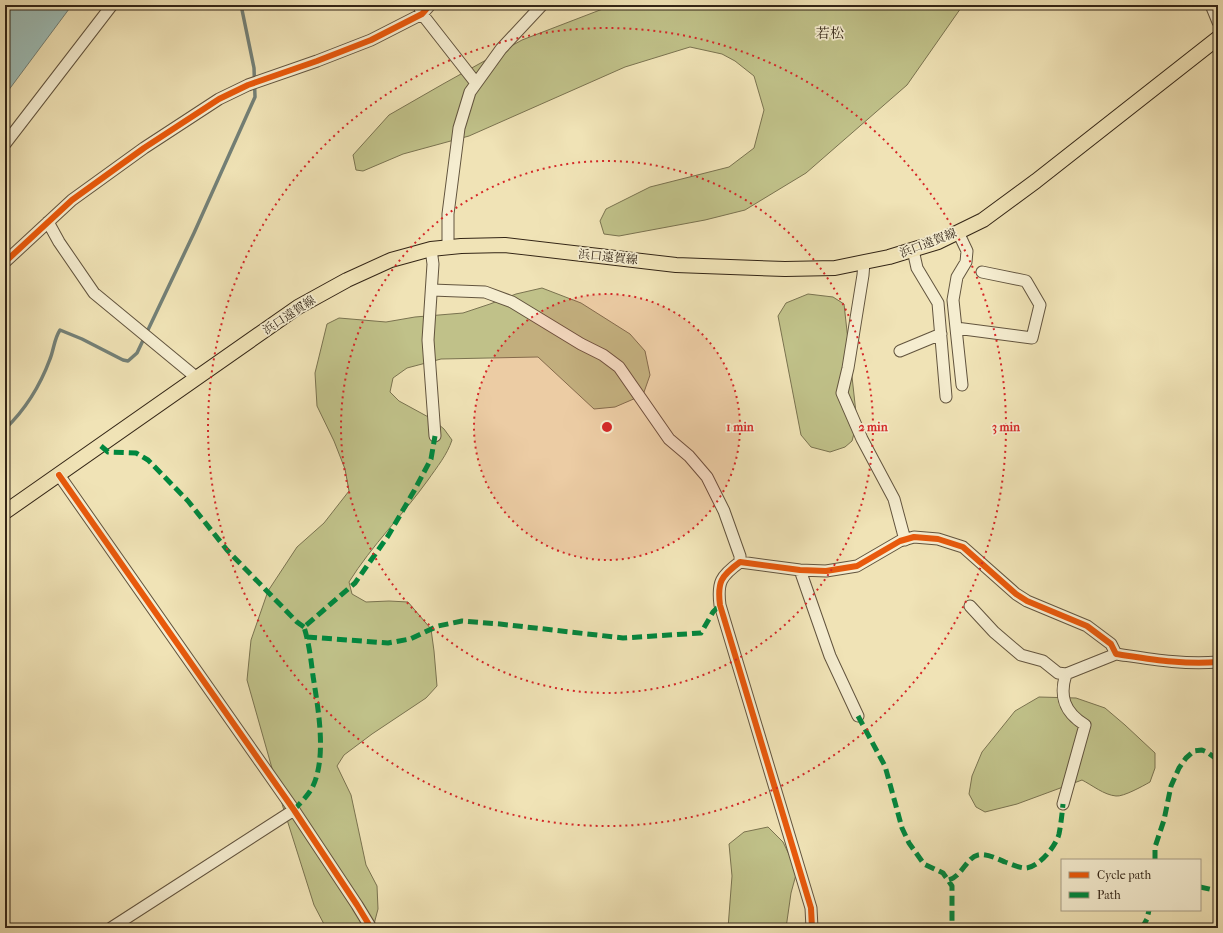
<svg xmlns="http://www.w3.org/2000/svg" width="1223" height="933" font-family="'IM FELL French Canon','Noto Serif JP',serif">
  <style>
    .green { fill: #c0c189; stroke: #7a7350 }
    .water { fill: #9dbdb7; stroke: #738077 }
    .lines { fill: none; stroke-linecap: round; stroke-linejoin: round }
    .stream { stroke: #738077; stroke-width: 3.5 }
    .minor-casing { stroke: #62543e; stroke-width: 13 }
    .major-casing { stroke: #332516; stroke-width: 16 }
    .minor { stroke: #f5edd0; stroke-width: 11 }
    .major { stroke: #f0e3b6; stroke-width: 14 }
    .quiet { stroke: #00873e; stroke-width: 5; stroke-dasharray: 10 5; stroke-linecap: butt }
    .cycleway-casing { stroke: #f5edd0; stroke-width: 8 }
    .cycleway { stroke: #e8590c; stroke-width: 6 }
    .ring { fill: none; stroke: #d62828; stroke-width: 2; stroke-dasharray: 2 4 }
    .labels { text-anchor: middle; stroke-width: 3.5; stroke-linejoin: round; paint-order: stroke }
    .street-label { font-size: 12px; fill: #332516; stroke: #f5edd0 }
    .quarter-label { font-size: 14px; fill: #332516; stroke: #f5edd0 }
    .centre { fill: #d62828; stroke: #f5edd0; stroke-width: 2 }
    .ring-label { font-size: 12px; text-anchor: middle; font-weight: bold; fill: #d62828; stroke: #f5edd0; stroke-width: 3.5; stroke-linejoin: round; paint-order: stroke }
  </style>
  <rect width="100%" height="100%" fill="#f0e3b6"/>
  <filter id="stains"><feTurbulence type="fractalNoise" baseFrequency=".005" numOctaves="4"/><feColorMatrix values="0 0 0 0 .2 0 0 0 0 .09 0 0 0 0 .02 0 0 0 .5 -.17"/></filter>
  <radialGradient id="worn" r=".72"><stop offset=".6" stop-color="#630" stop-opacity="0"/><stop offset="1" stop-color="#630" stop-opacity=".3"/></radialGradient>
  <path class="green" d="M613,5H963L907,85L806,173L745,210L705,220L619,236L604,234L600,221L606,209L650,187L729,167L754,148L764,110L754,76L735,61L722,54L690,47L625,67L469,136L403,154L363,171L356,170L353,155L389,115L443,84L522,40Z
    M542,288L581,303L630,334L645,351L650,375L643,395L615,407L594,409L538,357L441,359L407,368L393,378L390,392L399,401L432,419L444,429L452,440C447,455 437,467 428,480C403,515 372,545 349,582L352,594L366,602L389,601L408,602L431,629L434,651L437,686L426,698L372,734L344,755L337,766L351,795L366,865L377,886L378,909L373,928H326L314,905L283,807L247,680L251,640L268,591L297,547L324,523L349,491L345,469L334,441L317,406L315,373L327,324L339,318L386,322L415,317L463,313L490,304L516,294Z
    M808,294L833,297L844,304L857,422L852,441L845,447L830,452L811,447L801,435L778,316L786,303Z
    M1039,697L1076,698L1105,708L1125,725L1155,753V768L1150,782C1143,786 1123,797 1116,796C1104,795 1092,785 1082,780L1017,804L985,812L976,807L969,794L972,776L982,752L1015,711Z
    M768,827L783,842L797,871L791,893L786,928H728L732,876L729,844L744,832Z"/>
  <path class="water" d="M5,5H72L5,95Z"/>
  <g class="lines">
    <path class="stream" d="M5,429C26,409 40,386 50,359C54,349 54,339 60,330L82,339L123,360L128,361L137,353L194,233L255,97L254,68L241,5"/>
    <g class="minor-casing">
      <path id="minor" d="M419,5L422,14L476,83
        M1211,5L1218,22
        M5,144L112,5
        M48,222L59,242L94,293L197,378
        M958,232L967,251L966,262L957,277L953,300L962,385
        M448,248V214L459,128L470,92L501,49L542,5
        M431,249L433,264L428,340L435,436
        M913,250L917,268L938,303L946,397
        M5,262L72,200L144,148L219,99L248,85L317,61L371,40L422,14L430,5
        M864,262L863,275L848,368L842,393L862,439L894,499L905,540
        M432,290L485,292L512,302L581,344L603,355L619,367L669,439L689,456L707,477L724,511L740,556V562
        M956,328L1032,338L1040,305L1026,281L982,272
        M900,351L941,334
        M59,475L294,810L357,905L371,928
        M800,570L830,656L858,716
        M970,606L994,632L1021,655L1043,661L1058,673L1066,674
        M1063,804L1085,725C1064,712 1059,696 1066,674L1116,654
        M111,928L294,810
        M812,928L811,908L720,605C717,582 721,576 740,562L800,570L826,571L857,566L900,541L914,537L938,539L963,547L1016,594L1027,601L1087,626L1111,644L1116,654C1150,659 1183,665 1218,662"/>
    </g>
    <g class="major-casing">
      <path id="major" d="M5,512L298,307L347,280L391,260L431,249L461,246L505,245L676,265L785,269L835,268L889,257L938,242L983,220L1036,181L1218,38"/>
    </g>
    <use href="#minor" class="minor"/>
    <use href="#major" class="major"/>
    <path class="quiet" d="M101,446L108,452L136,453L148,460L188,501L227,550L297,622L304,627
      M307,637L388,643L410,639L438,626L462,621L500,624L623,638L701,633L713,612L720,605
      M858,716L885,766L902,828L909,843L924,864L943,873L952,886V928
      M294,810C300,803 309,795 313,786C327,756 318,708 313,676C311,660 309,643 304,627L355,583L388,536L414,491L431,459L435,436
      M1155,860V847L1164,820L1171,786L1179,768L1186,758L1194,751L1202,750L1207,752L1218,760
      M949,880C962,876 967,857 978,855C986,853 998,859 1005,862C1011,864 1019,868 1026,868C1039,867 1056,846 1059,834C1061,824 1062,814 1063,804
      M1200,887L1218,891
      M1142,928L1147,919L1149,910"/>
    <g class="cycleway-casing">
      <path id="cycleway" d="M5,262L72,200L144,148L219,99L248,85L317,61L371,40L422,14L430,5
        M59,475L294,810L357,905L371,928
        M812,928L811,908L720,605C717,582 721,576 740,562L800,570L826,571L857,566L900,541L914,537L938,539L963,547L1016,594L1027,601L1087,626L1111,644L1116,654C1150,659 1183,665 1218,662"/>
    </g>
    <use href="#cycleway" class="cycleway"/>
  </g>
  <circle cx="607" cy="427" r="133" fill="#d62828" fill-opacity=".12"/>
  <g class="ring">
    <circle cx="607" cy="427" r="133"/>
    <circle cx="607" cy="427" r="266"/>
    <circle cx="607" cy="427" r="399"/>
  </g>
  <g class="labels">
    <g class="street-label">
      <text transform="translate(928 243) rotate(-21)" y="4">浜口遠賀線</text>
      <text transform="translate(608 257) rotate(6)" y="4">浜口遠賀線</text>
      <text transform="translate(289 315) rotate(-33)" y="4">浜口遠賀線</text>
    </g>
    <g class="quarter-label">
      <text x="830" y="38">若松</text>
    </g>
  </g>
  <circle cx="607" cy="427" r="6" class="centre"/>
  <g class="ring-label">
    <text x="740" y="431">1 min</text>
    <text x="873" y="431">2 min</text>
    <text x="1006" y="431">3 min</text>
  </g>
  <rect width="1223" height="933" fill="none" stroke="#f0e3b6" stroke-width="20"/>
  <rect x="6" y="6" width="1211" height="921" fill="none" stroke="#332516" stroke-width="2"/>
  <rect x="10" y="10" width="1203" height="913" fill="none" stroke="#332516"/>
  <rect x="1061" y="859" width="140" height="52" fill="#f5edd0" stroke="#a79d86"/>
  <rect x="1069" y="872" width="20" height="6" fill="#e8590c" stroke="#a79d86"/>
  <text x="1097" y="879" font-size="12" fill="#332516">Cycle path</text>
  <rect x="1069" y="892" width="20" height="6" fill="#00873e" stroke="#a79d86"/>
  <text x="1097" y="899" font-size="12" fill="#332516">Path</text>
  <rect width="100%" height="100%" filter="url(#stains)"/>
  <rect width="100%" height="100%" fill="url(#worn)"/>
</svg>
